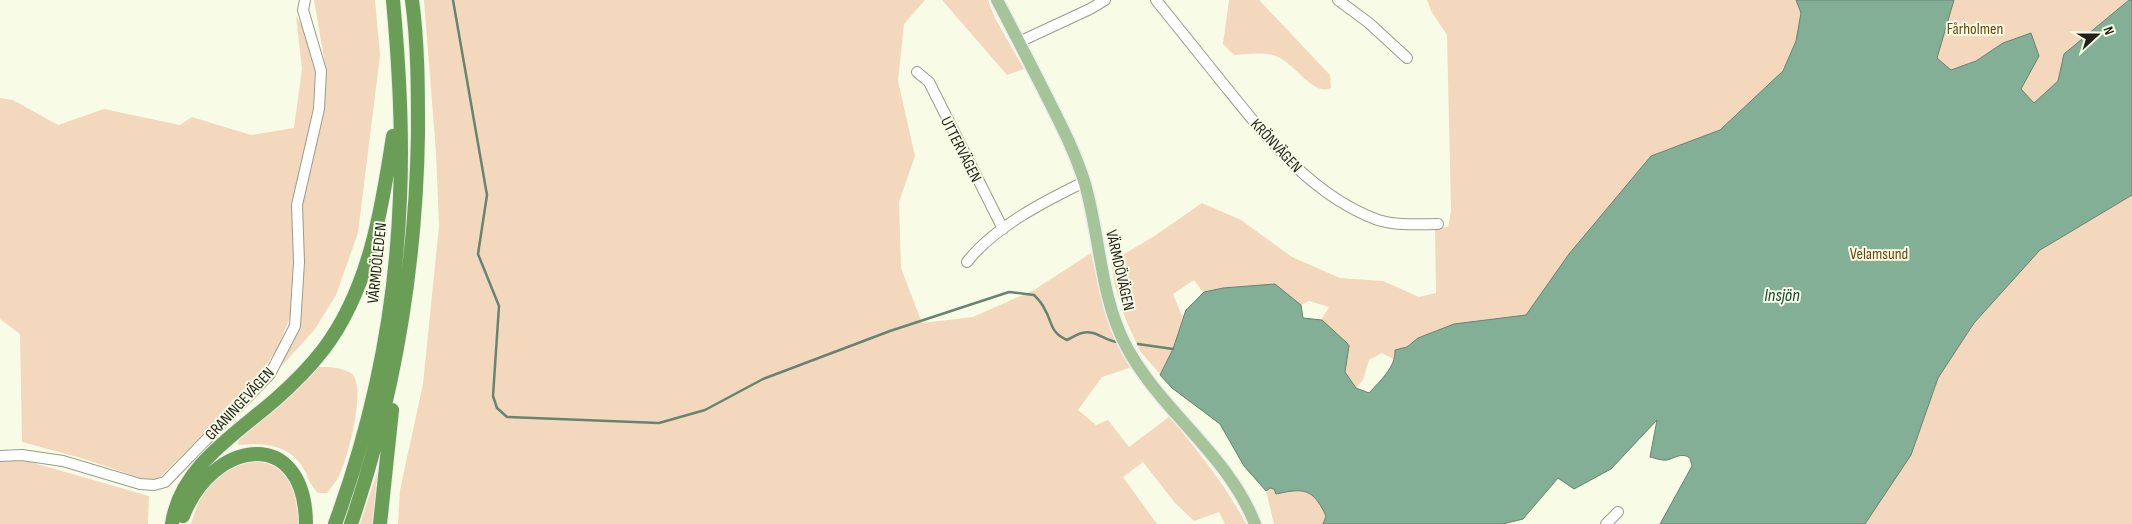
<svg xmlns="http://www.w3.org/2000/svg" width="2132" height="524" font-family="'Sofia Sans Condensed',sans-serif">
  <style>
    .green { fill: #f3d8bd; fill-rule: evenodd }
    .water { fill: #84af97; stroke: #668471 }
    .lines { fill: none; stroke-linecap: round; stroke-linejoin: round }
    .stream { stroke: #668471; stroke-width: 2.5 }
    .minor-casing { stroke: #999c88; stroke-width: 12 }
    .major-casing { stroke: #ededed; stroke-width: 15 }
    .highway-casing { stroke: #ededed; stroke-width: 16 }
    .minor { stroke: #fff; stroke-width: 10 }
    .major { stroke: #a6c499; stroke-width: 12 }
    .highway { stroke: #6a9d55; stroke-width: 14 }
    .labels { text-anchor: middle; stroke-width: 4; stroke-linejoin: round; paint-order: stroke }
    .park-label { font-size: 16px; fill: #6f450c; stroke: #f8fce6 }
    .street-label { font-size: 16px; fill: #1f2019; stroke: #f8fce6 }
    .water-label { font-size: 18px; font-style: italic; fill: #0f472f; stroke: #f8fce6 }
  </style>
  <rect width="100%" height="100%" fill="#f8fce6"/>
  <path class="green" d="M314,0H375L380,55L358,233L336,295L315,329L279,369L285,353L303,262L302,206L323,111L326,70Z
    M424,0H925L904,24L898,81L915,156L899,202L901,268L922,323L973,317L1034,290L1091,253L1109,321L1132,367L1102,377L1078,410L1096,425L1108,420L1129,447L1170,416C1197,451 1226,485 1246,524H1225L1219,512L1194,521L1175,503L1143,462L1123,477L1157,524H398L400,490L423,384L439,226L436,153Z
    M942,0H988L995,18L1024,69L1007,75Z
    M1229,0H1259L1330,75L1331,88C1312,97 1295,61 1273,55C1261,52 1247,54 1234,55L1223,44Z
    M1427,0H2132V524H1687L1718,449L1654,394L1453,524H1274L1266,491L1244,466L1220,424L1172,388L1140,351L1125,318L1115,286L1111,262L1156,235L1202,203L1241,220L1292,257L1340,278L1383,281L1419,297L1436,293L1435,228L1448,227L1451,211L1447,35L1431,11ZM1194,280L1203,292L1186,310L1182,316L1173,294ZM1309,301L1329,307L1321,320L1303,318L1301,305ZM1382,353L1395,360L1381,380L1369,393L1356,388L1363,380L1369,360Z
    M296,16L303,27L315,71L313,118L294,202L292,313L278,347L254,383L157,480L141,478L81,458L22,442L20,334L0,319V98L13,100L58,125L104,109L180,125L192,117L251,135L294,128L302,69Z
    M319,367C329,367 343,367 352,374C367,388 347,461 338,478C335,483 331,488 327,493H318C308,483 307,472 300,463C284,443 260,443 238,445L239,437L263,419Z
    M0,459H20L149,496L148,524H0Z
    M254,460C295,468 296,488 300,524H191C201,489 217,466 254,460Z
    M379,467L374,524H360Z"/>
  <path class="water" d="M1796,0H1954L1937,58L1951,70L1976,61L2003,43L2031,33L2039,56L2021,89L2034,103L2058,81L2064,54L2129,0H2132V195L2040,250L1974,323L1938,378L1911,455L1865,524H1660L1692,466L1690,458C1682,452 1675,458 1667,460C1662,461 1655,458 1650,457L1657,420L1611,469L1574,489L1558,478L1523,519L1503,524H1323L1326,516C1313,488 1304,488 1276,494L1274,489L1270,488L1266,491L1244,466L1220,424L1172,388L1160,375L1173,349L1186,310L1204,292L1223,288L1275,284L1301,305L1303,318L1322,320L1347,343L1349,346L1345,372L1356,388L1369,393C1380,381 1396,367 1395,350L1407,347L1418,338L1454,324L1526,315L1569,254L1651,156L1720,130L1783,71L1796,41L1801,13Z"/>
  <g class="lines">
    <path class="stream" d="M453,0L487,195L478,254L499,306L493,396L497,408L507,417L659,423L705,410L763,379L890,331L1009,292L1034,295C1038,299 1042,303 1044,308C1053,322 1049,332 1067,340C1072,338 1077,334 1082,333C1095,329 1105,341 1117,342
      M1138,344L1173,349"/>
    <g class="minor-casing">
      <path id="minor" d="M1156,0C1179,29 1202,57 1225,86C1267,138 1312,196 1378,220C1397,226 1419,224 1438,224
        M1338,0L1369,23L1407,58
        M1019,42L1090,9L1105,0
        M917,72L929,82L1003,229
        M967,262C994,227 1045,201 1084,182
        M0,456L22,455L63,461L140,484L154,485L165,482L270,374L295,326L299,262L297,205L319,109L321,71L303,10L305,0
        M1606,524L1618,512"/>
    </g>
    <g class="major-casing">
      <path id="major" d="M997,0C1013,30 1028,60 1044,91C1059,121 1075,151 1085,184C1100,236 1100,295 1125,344C1159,410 1228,454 1255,524"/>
    </g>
    <g class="highway-casing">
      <path id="highway" d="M183,516C213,439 305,425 306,524
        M172,524C180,467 236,434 276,399C293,384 309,368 323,350C369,290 382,209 393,136
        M335,524C373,421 396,308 400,197C403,132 399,65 393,0
        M351,524C394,398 416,266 418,133C418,89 418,44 412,0
        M380,524L392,410"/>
    </g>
    <use href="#minor" class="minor"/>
    <use href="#major" class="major"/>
    <use href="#highway" class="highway"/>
  </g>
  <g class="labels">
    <g class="park-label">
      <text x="1975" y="34">Fårholmen</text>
      <text x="1879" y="259">Velamsund</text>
    </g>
    <g class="street-label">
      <text transform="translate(1277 145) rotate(47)" y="6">KRÖNVÄGEN</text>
      <text transform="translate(962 149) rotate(63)" y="6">UTTERVÄGEN</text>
      <text transform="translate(376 263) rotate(-84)" y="6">VÄRMDÖLEDEN</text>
      <text transform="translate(1121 270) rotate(77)" y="6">VÄRMDÖVÄGEN</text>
      <text transform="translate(239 403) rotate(-47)" y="6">GRANINGEVÄGEN</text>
    </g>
    <g class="water-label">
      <text x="1782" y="301">Insjön</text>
    </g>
  </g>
  <g transform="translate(2097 35) rotate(69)" stroke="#f8fce6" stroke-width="4" paint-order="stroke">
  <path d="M0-4L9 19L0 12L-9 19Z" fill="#1f2019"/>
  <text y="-8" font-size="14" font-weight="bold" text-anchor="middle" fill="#1f2019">N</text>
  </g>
</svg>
